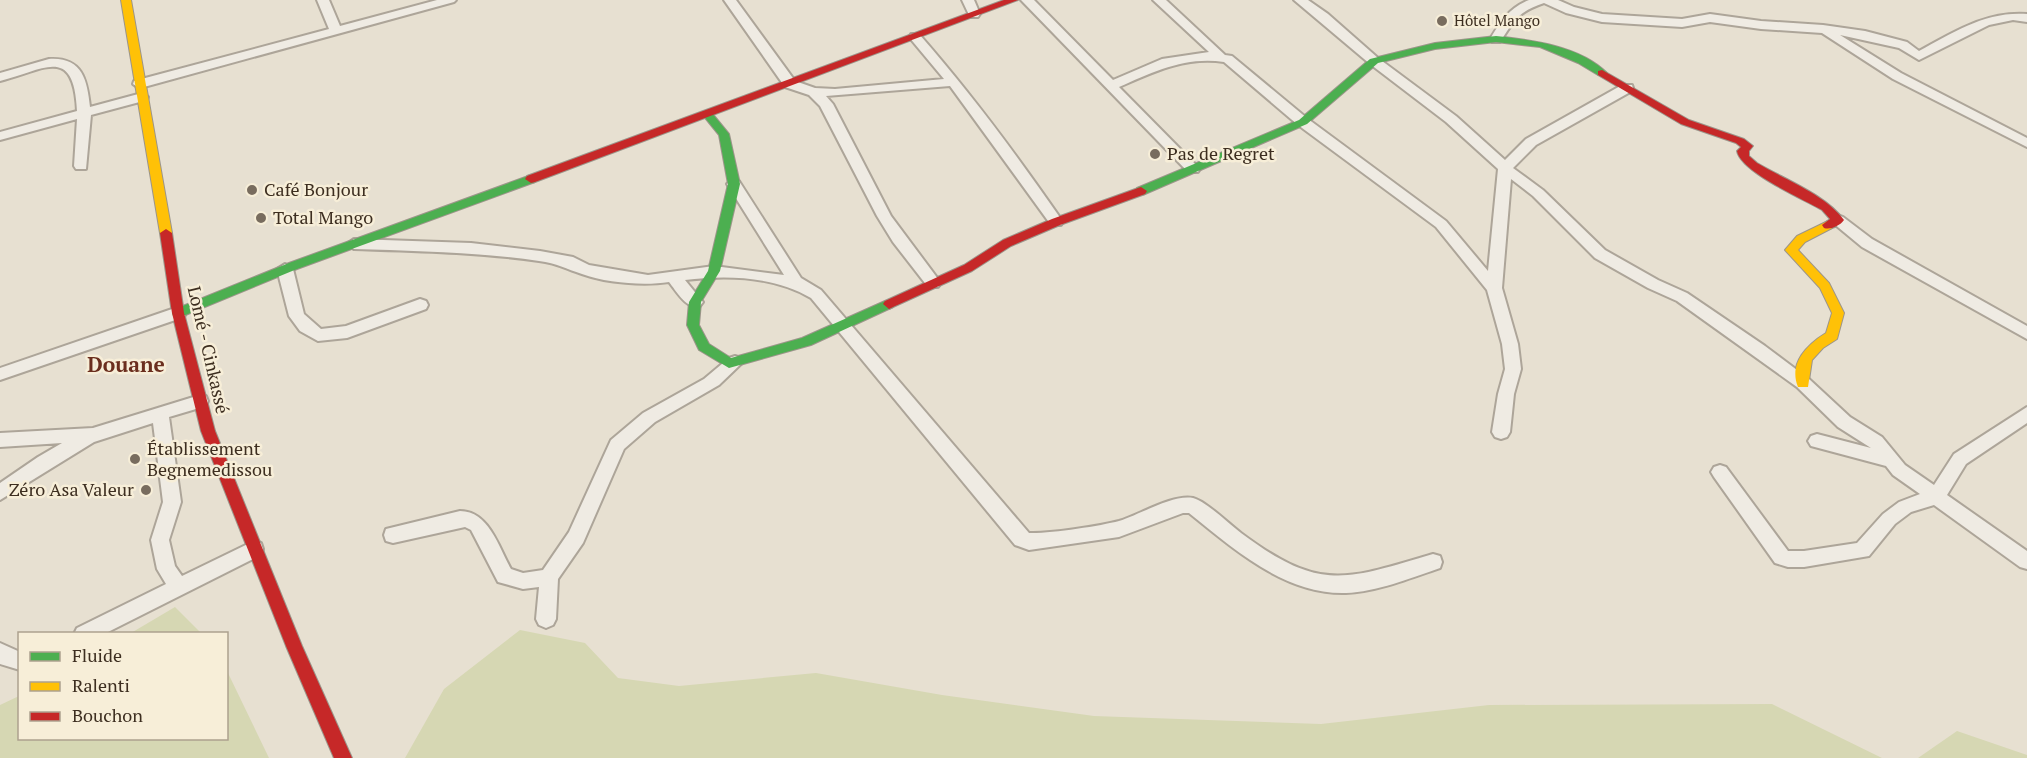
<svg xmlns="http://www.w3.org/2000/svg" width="2027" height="758" font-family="'PT Serif',serif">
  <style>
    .green { fill: #d6d7b3 }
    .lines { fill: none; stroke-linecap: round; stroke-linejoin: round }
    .street-casing { stroke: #ada599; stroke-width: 4 }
    .fast-casing { stroke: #9c958a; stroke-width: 2 }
    .slow-casing { stroke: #9c958a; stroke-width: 2 }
    .jam-casing { stroke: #9c958a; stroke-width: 2 }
    .street { fill: #efebe3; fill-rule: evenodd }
    .fast { fill: #4caf50; fill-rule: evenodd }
    .slow { fill: #ffc107; fill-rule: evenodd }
    .jam { fill: #c62828; fill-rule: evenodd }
    .poi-dot { fill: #786c5e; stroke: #f7eed8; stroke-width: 2 }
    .labels { text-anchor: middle; stroke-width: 5; stroke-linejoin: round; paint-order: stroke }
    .far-poi-label { font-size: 15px; fill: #3d2e20; stroke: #f7eed8; text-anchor: start }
    .poi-label { font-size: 18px; fill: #3d2e20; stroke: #f7eed8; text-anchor: start }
    .street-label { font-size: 18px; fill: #3d2e20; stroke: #f7eed8 }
    .quarter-label { font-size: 21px; font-weight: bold; fill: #6b2e1e; stroke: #f7eed8 }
  </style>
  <rect width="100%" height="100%" fill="#e7e0d1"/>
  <path class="green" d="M175,607L201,633H131Z
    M520,630L585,643L618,678L679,686L816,673L942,695L1094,716L1321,724L1489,705L1772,704L1882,758H405L444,689Z
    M227,671L269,758H0V705L19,696L20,738H226Z
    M1957,731L2027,755V758H1918Z"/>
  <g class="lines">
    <g class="street-casing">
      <path id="street" d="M317,0H329L340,26L437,0H456L454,2L144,87L139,88L133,84L134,81L329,29Z
        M724,0H736L795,81L815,88L835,89L944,79L909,37L911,34H919C970,92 1016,154 1061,219L1063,222L1061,225H1051L950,86L826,96L833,104L891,216L941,283L938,287H928L893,242L877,216L820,106L809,95L785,87Z
        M962,0H974L980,14L978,17H970Z
        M1021,0H1034L1113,80L1162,59L1209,52L1153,0H1166L1225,55L1232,56L1308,119L1446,221L1488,271L1498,169L1446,122L1370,64L1294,0H1308L1328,14L1378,58L1456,116L1505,160L1526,139L1622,85H1632L1633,88L1632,91L1536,145L1513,168L1543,190L1605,250L1658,280L1687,293L1765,346L1809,379L1850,417L1882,437L1905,465L1934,485L1954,454L2027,407V423L1966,464L1947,495L2027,551V569L2020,567L1934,505L1911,512L1895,524L1869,556L1804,567H1788L1775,563L1714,477L1711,472L1714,467L1720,465L1726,467L1788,551H1804L1857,543L1883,514L1899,502L1920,494L1893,475L1886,466L1811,446L1808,441L1811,436L1817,434L1871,448L1838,427L1797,387L1677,301L1648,288L1595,258L1533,196L1511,179L1502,288L1518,344L1521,369L1514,394L1510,432L1507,437L1501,439L1495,437L1492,432L1498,394L1505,369L1502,344L1487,290L1436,227L1298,125L1224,62C1186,56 1153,72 1119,87L1200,169L1198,172H1188Z
        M1529,0H1558L1574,7L1602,14L1682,19L1710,14L1761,21L1823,25L1865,31L1907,42L1919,51C1954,32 1986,11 2027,14V22L2013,20L1989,25L1919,60L1899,48L1840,35L1901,73L2027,138V147L1893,79L1822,33L1761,29L1710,22L1682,27L1602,22L1566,13L1544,3C1518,12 1515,19 1500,42H1492L1490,39C1501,21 1509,8 1529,0Z
        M49,59C82,57 87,79 90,107L142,93L148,97L147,100L91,115L86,169H76L74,166L77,119L0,140V132L77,111C74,44 44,70 0,81V73Z
        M734,179L739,181L801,278L821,290L1029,533C1048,534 1100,526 1119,521C1139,515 1173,494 1193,498C1207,502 1229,524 1241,533C1320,592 1345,580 1433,554L1440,556L1442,562L1440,568C1411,578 1376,592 1346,593C1285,595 1234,549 1189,513H1183L1119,537L1029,550L1015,545L811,298C774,276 726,275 685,280L703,302L700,306C687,310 677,292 669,282C644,286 607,283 582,274C566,269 557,263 539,261C477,252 416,251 354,249L347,244L354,239L471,243L540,251L573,257L589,265L648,275L714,266L784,275L727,184Z
        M1838,215L1843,217L1872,239L2027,326V339L1862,247L1833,223L1831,220L1833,217Z
        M285,264L293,269L304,314L321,329L346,326L420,299L426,301L428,305L426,309L347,338L318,341L300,331L289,316L277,269Z
        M178,307L184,309L186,313L184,317L0,380V368Z
        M735,356L741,358L743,362L719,385L655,422L624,449L583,543L558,579L556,619L553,625L546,628L539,625L536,619L539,587L523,589L498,582L471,530L465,527L393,543L386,541L384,535L386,529L460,511C489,511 499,548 511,569L523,573L543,570L569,532L611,440L643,413L704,379L729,358Z
        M200,395L206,396L208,401L206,406L169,417L181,502L169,540L175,566L182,576L254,541L261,543L263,549L261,555L104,634H74L77,628L166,584L157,569L151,540L163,502L153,423L94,442L0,500V483L38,457L62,443L0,447V433L93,428Z
        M0,643L20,652V670L0,664Z"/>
    </g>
    <g class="fast-casing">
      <path id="fast" d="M1496,36C1532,40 1580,46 1607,73L1606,75H1598L1578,63L1540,47L1496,42L1435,49L1378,63L1307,124L1145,194L1141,195L1135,191L1137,188L1299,120L1370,59L1435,43Z
        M707,111L711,112L729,134L740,184L720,271L701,302L699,325L709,344L731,358L802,338L885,301H893L895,304L893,307L811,345L729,368L699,350L687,325L689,302L708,271L728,184L719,135L702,114Z
        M531,175L535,176V182L297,269L183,316H173L172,313L173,310L289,263Z"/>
    </g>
    <g class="slow-casing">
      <path id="slow" d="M121,0H131L172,233L166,237L160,233Z
        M1828,221L1832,222L1834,225L1832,228L1805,242L1798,250L1829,283L1844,313L1837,339L1823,348L1812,360L1808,387H1798C1788,363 1808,344 1826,333L1832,313L1820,288L1785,250L1797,236Z"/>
    </g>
    <g class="jam-casing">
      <path id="jam" d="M1004,0H1018L535,182L531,183L525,179L527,176Z
        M1602,70L1689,120L1744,139L1753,146L1749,151V156L1757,163C1784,179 1826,195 1844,220C1840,226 1830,230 1824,228L1822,225L1830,219L1822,210C1803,199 1741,172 1737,151L1741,147L1736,143L1681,124L1598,75V71Z
        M1141,187L1147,191L1145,194L1060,225L1011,246L972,271L893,307L889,309L883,304L885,301L964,265L1003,240L1052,219Z
        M166,229L172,233L184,313L215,431L302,646L352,758H334L286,646L201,431L172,313L160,233Z"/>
    </g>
    <use href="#street" class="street"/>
    <use href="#fast" class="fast"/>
    <use href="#slow" class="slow"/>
    <use href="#jam" class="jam"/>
  </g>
  <g class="poi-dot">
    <circle cx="1442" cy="21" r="6"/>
    <circle cx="1155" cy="154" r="6"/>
    <circle cx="252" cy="190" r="6"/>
    <circle cx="261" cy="218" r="6"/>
    <circle cx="135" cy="459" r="6"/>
    <circle cx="146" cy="490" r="6"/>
  </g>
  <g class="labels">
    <g class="far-poi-label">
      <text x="1454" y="26">Hôtel Mango</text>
    </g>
    <g class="poi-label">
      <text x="1167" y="160">Pas de Regret</text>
      <text x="264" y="196">Café Bonjour</text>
      <text x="273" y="224">Total Mango</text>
      <text x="147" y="455">Établissement<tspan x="147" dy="21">Begnemedissou</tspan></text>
      <text x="134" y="496" text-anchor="end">Zéro Asa Valeur</text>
    </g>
    <g class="street-label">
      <text transform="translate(208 350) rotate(77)" y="6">Lomé - Cinkassé</text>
    </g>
    <g class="quarter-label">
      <text x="126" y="372">Douane</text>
    </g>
  </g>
  <rect x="18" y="632" width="210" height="108" fill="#f7eed8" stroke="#ada18e" stroke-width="1.5"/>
  <rect x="30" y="652" width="30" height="9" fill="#4caf50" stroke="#ada18e" stroke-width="1.5"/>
  <text x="72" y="662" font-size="18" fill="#3d2e20">Fluide</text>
  <rect x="30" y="682" width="30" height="9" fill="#ffc107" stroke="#ada18e" stroke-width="1.5"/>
  <text x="72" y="692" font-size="18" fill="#3d2e20">Ralenti</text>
  <rect x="30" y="712" width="30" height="9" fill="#c62828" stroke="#ada18e" stroke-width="1.5"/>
  <text x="72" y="722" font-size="18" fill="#3d2e20">Bouchon</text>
</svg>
